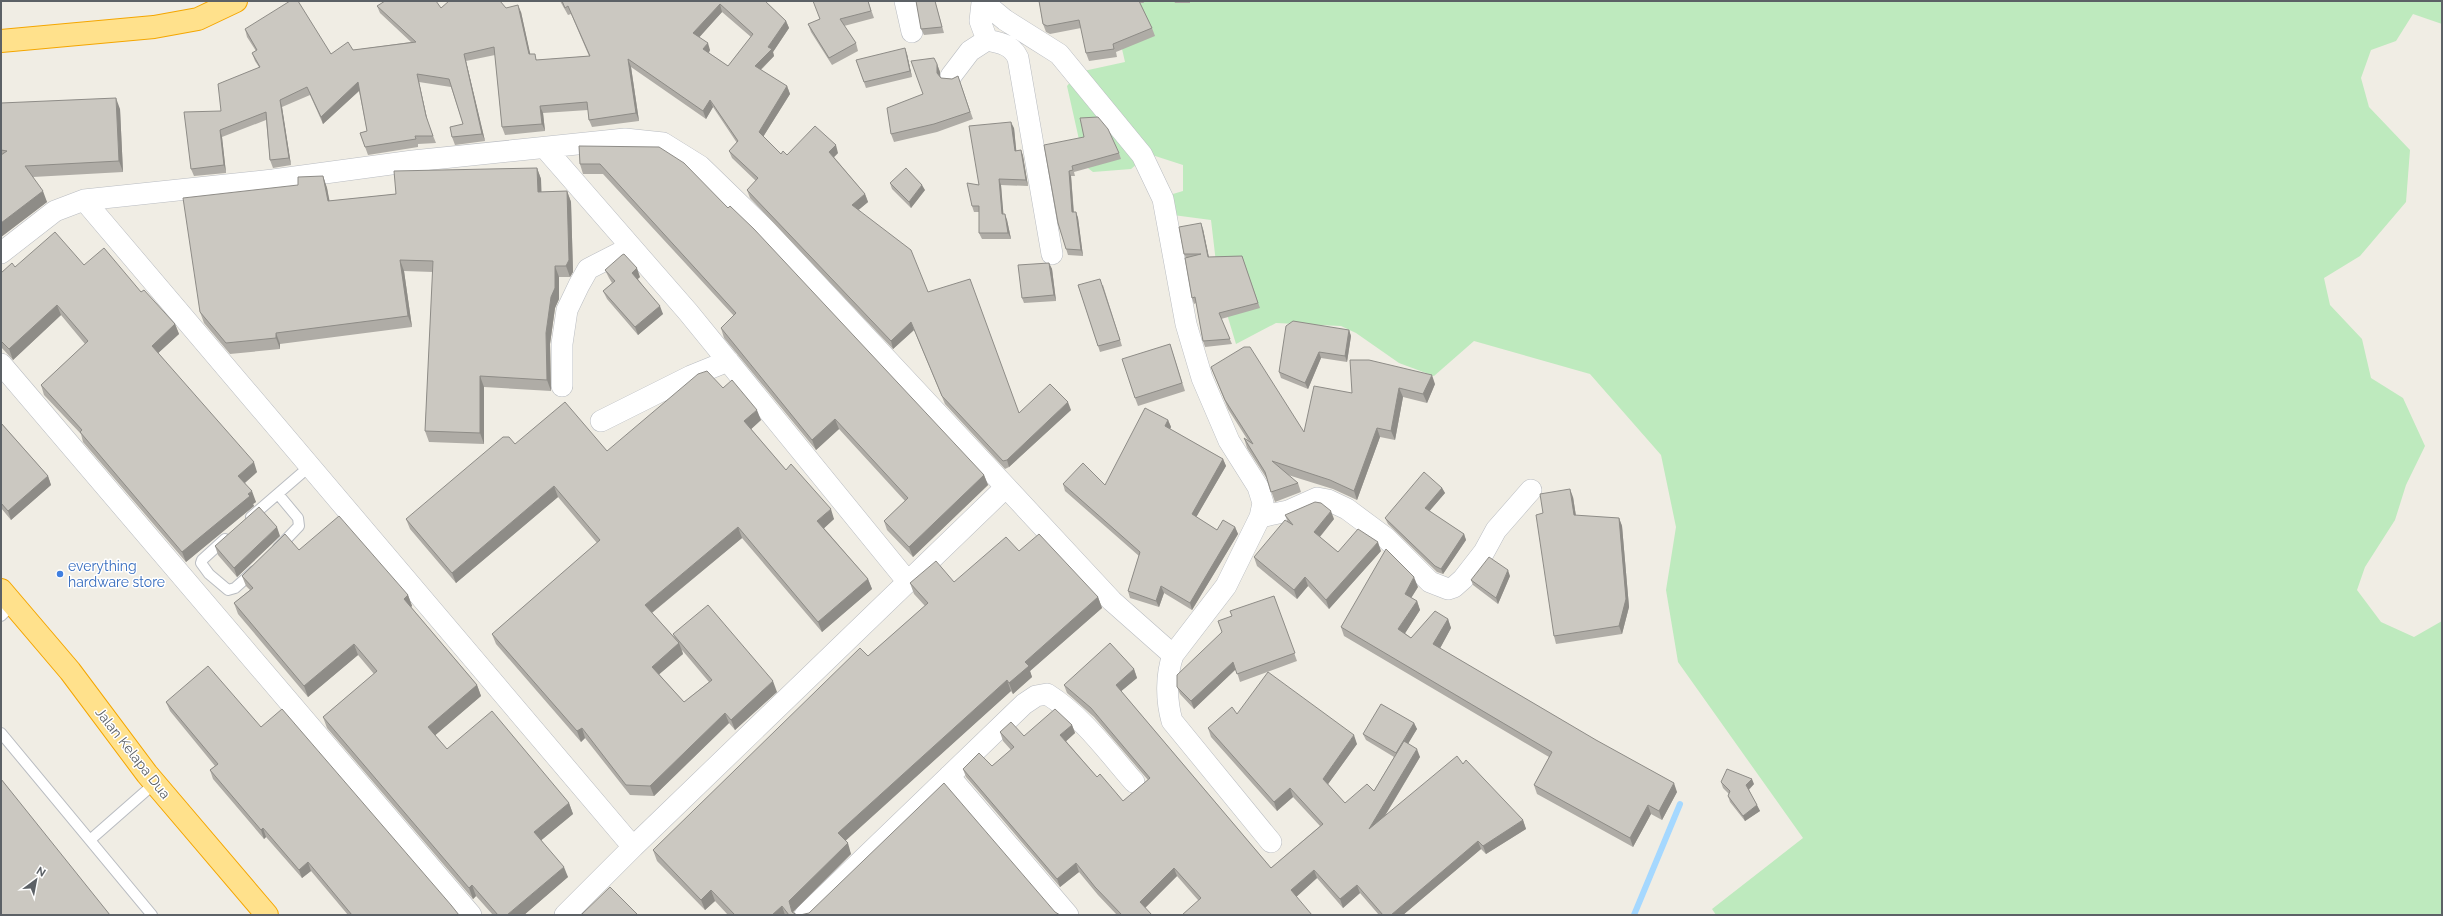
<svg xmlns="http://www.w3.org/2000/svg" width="2443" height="916" font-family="Raleway,sans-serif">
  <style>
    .green { fill: #beeabe }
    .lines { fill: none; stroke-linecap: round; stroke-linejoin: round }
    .stream { stroke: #a5d8ff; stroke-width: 6 }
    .lane-casing { stroke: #b9bcc1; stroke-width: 12 }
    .street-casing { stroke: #b9bcc1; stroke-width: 22 }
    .highway-casing { stroke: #f4a600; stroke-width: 24 }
    .lane { stroke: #fff; stroke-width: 10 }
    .street { stroke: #fff; stroke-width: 21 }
    .highway { stroke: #ffe18c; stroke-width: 22 }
    .wall { fill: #afaca6; fill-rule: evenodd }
    .shaded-wall { fill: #8e8c87 }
    .building { fill: #cbc8c1; stroke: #8e8c87; fill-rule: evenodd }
    .shop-dot { fill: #3f7fe0; stroke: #fff; stroke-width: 1.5 }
    .labels { text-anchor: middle; stroke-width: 3; stroke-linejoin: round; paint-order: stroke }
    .shop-label { font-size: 14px; fill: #366cbe; stroke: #fff; text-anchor: start }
    .street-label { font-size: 14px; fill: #5c6166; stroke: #fff }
  </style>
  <rect width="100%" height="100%" fill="#f0ede4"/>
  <path class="green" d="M1111,1H2442V24L2413,14L2396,41L2371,50L2361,78L2369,107L2410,150L2406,202L2360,256L2324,278L2330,305L2362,339L2371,378L2403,398L2425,446L2406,485L2395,520L2365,567L2357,590L2381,622L2414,637L2442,621V915H1716L1712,909L1803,838L1678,662L1666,590L1676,527L1661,455L1590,374L1474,341L1434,376L1399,363L1356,333L1341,326L1276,323L1236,344L1219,288L1211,220L1173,215L1166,196L1183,191V165L1149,154L1131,169L1093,172L1071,155L1080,144L1067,86L1079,72L1125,62Z"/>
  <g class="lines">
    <path class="stream" d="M1634,915L1680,804"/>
    <g class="lane-casing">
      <path id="lane" d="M278,494L298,518L299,526L278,548
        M251,517L310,466
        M225,539L202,560L201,563L209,574L228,590L235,588L254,571
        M1,616L13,604
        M1,733L152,915
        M90,840L155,783"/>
    </g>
    <g class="street-casing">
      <path id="street" d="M905,1L912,32
        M982,1L1005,20L1059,54L1142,155L1163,199L1186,324L1202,378L1229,441L1258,487L1263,503L1260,517L1226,586L1173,655L1112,601L1006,487
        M982,3L980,21L987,40C1001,43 1012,45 1018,58L1052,254
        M951,76L970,51L987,40
        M545,148L688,312L908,582
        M84,200L633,847L565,915
        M1,253L55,211L84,200L273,180L413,161L625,139L663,143L700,166L766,230L1006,487L633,847
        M1,364L471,915
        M562,386V344L567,310L579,285L588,269L631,247
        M601,421L691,376L728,361
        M1260,517L1288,511L1317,498L1328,500L1347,509L1386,538L1430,582L1448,589L1454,587L1463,579L1484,552L1496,530L1531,490
        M1173,655C1166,675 1166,700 1172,721L1271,842
        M949,776L1068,915
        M805,915L1024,704L1036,696L1047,694C1082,716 1107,751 1134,782"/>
    </g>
    <g class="highway-casing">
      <path id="highway" d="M1,41L154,27L198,19L236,1
        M1,590L70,671L147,774L267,915"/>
    </g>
    <use href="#lane" class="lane"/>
    <use href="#street" class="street"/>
    <use href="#highway" class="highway"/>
  </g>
  <path class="wall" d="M560,1H765L786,21L789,28L773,52L774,56L761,70L787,86L790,94L763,137L781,154L787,155L838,153L834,157L865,194L868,202L858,210L928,292L1019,413L1071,410L1009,467L1005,469L945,404L914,330L893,349L750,198L747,190L756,181L732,158L729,151L737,143L713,107L706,119L631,67L639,121L592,127L589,120L588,110L543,113L545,131L505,135L502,127L495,55L466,61L485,141L455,145L452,137L463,124L451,87L419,82L428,123L436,143L418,144V147L368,155L360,133L367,131L359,91L323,124L310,95L282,107L291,165L273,168L270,160L266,120L222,137L226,173L194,176L191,169L221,111L259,67L255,61L252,53L256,51L247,37L245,29L331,54L353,50L411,42L380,13L377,6L441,8H506L521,12L530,54L537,60L589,56L571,14L568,15ZM722,12L751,37L728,66L709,53L710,50L699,37Z
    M868,1L874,18L844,26L856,43L858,51L832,65L811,32L808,24L820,19Z
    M935,1L944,33L924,35L921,29Z
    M1039,1H1143L1144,3H1140L1152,28L1155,36L1116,52L1117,57L1089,61L1086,53L1081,28L1050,34L1046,32L1043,24Z
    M1174,1H1190V3H1175Z
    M907,54L912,77L866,88L856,60Z
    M937,64L940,72V76L941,78L952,79L958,76L973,119L937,132L894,142L891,134L923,94Z
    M1,103L120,109L123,172L33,177L47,202L1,237Z
    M1014,128L1016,151L1021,150L1023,156L1028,186L1001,185L1003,214L1007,220L1011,239H982L979,233V212H974L972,206L979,185Z
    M1044,145L1119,153L1121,159L1074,172L1075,176H1071L1074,212H1076L1078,218L1083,256L1068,255L1058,223Z
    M579,146L984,475L988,485L913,557L887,530L884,521L905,501L839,429L816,450L724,338L721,328L734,316L603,174H583L580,164Z
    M537,168L541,179V192L567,191L571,202L573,272L570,277H559V299L555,308L550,344L551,391L484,387V444L429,442L425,431L433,272L404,271L412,327L280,344V349L230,354L204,323L200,312L298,185L323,176L327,188L329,201L396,194Z
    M890,183L925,190L911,208L892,189Z
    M1203,229L1209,257L1242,256L1260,308L1221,319L1232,344L1205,347L1203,341L1196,303L1194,304L1192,298L1186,258L1184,254Z
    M1049,263L1052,269L1056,301L1024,303L1022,298Z
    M84,265L141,292L175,324L179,334L158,353L257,472L245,483L256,502L253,504L254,506L186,562L83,442L81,434L44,395L41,385L85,344L61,315L13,360L1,347V273L15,267Z
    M605,270L640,277L638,279L663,314L638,335L607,299L603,291L612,283L609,278Z
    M1078,285H1103L1122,346L1100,352Z
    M1349,330L1351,336L1347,362L1321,358L1308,389L1281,378L1279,372Z
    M1170,344L1185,391L1138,406L1135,398Z
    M1211,367L1304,432L1352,393L1435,384L1427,403L1403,397L1395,440L1380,437L1357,500L1333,489L1288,475L1298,483L1301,492L1275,502L1267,479L1247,448L1244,438L1249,442L1228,409Z
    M723,388L761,420L751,429L786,470L834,519L824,528L868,579L872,589L822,632L742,538L652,613L675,638L673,634L777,692L735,730L729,723L654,796L630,795L585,738L581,742L496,644L492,634L597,543L558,497L456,583L410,529L406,519L515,444L607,451ZM682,650L709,682L684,702L659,674L683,654Z
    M1168,420L1171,427L1170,429L1223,459L1226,466L1196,517L1217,530L1235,527L1238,534L1192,610L1164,593L1159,607L1130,598L1128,591L1139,556L1065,491L1063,484L1105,485Z
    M1,423L48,476L51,485L11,520L1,508Z
    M1442,488L1445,493L1429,511L1464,534L1466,540L1443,574L1437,572L1388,524L1385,518Z
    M1573,497L1576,516L1619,518L1622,526L1629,607L1622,634L1556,644L1554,636L1543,513Z
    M1285,515L1334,519L1320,537L1338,552L1381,551L1329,609L1308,586L1297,599L1257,566L1254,557L1288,523Z
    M280,536L237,577L218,555L215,546Z
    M299,550L408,595L412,606L411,607L477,685L481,696L435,735L447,749L569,803L573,814L541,840L568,877L524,915H493L476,896L473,899L327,728L323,717L374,674L358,655L308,697L238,614L234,603L250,590L246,586L242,576Z
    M1019,551L1098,597L1102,608L1030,671L1032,677L1013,694L1011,691L845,840L851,854L793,912L794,913L797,915H728L715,901L705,910L657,861L653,850L868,656L925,606L914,594L910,583L954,582Z
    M1510,576L1498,604L1473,585L1471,580Z
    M1418,587L1411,598L1417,601L1420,610L1405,633L1411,638L1448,619L1451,628L1440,648L1677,792L1662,820L1651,814L1633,847L1537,794L1534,785L1549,757L1344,636L1341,627Z
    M1274,596L1297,661L1240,682L1236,669L1194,709L1180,694L1177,687L1222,632L1232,616Z
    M1134,669L1137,678L1121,691L1271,868L1320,826L1293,797L1277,811L1211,737L1208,728L1237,714L1357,744L1328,784L1345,803L1374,791L1394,757L1366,740L1363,734L1414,723L1417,729L1408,743L1420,757L1385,816L1463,764L1523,820L1526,829L1486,854L1481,849L1403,915H1379L1360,893L1343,908L1317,878L1296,897L1198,900L1177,876L1145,908L1152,915H1117L1098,895L1079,872L1060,887L966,777L963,769L992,766L1011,750L1003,741L1000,732L1024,736L1072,725L1075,733L1066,741L1097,777L1123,801L1148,780L1094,717L1067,693L1064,685Z
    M166,702L261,727L459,915H348L311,871L302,878L266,837L264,839L213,779L210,770L215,766L170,711Z
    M1721,782L1754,784L1749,790L1760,811L1745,821L1730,802L1728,796L1729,794L1723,788Z"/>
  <path class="shaded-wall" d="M720,4L722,12L696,41L693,33Z
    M518,5L521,12L532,62L529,54Z
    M786,21L789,28L773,52L774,56L757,73L755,66Z
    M708,43L710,50L706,57L703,49Z
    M905,48L907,54L912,77L910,71Z
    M464,54L466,61L485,141L482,134Z
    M628,59L631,67L639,121L636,113Z
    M937,64L940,72V80L937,73Z
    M417,74L419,82L428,123L426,116Z
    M358,82L360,90L323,124L321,117Z
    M787,86L790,94L761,140L759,132Z
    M116,98L120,109L123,172L119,161Z
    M280,100L282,107L291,165L289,158Z
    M710,100L713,107L706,119L703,111Z
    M540,106L543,113L545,131L542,124Z
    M1011,122L1014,128L1017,157L1015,151Z
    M220,130L222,137L226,173L224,165Z
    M836,145L838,153L832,159L829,152Z
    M1021,150L1023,156L1028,186L1026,180Z
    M537,168L541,179L542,203L538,192Z
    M1069,171L1071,176L1074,218L1072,212Z
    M323,176L327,188L332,213L328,201Z
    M999,179L1001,185L1004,220L1002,214Z
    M922,185L925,190L911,208L909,202Z
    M43,191L47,202L1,237V223Z
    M567,191L571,202L573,272L570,277L566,266Z
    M865,194L868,202L855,213L852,205Z
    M1076,212L1078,218L1083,256L1081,250Z
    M1005,214L1007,220L1011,239L1008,233Z
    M1201,223L1203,229L1210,263L1208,257Z
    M400,260L404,271L412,327L408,316Z
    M1049,263L1052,269L1056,301L1054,295Z
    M555,266L559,277V299L555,308L550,344L551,391L547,380L546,333Z
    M637,268L640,277L635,281L632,273Z
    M57,305L61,315L13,360L9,349Z
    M660,306L663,314L638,335L635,327Z
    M911,322L914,330L893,349L891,341Z
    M175,324L179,334L155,356L152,346Z
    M1349,330L1351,336L1347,362L1345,356Z
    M276,333L280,344V349L276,338Z
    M1319,352L1321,358L1308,389L1305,383Z
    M1432,375L1435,384L1427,403L1423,394Z
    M480,376L484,387V444L480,433Z
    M1399,388L1403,397L1395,440L1391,431Z
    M1068,402L1071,410L1009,467L1007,460Z
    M757,410L761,420L748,432L744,421Z
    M835,419L839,429L816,450L812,440Z
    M1168,420L1171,427L1168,433L1165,426Z
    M1377,428L1380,437L1357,500L1354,491Z
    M1223,459L1226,466L1194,521L1192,514Z
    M254,462L257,472L241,486L238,476Z
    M984,475L988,485L913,557L909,547Z
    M48,476L51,485L11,520L8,511Z
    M554,486L558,497L456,583L452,573Z
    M1442,488L1445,493L1427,514L1425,508Z
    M1570,489L1573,497L1577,523L1574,515Z
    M252,491L256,502L253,504L254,506L186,562L182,552Z
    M831,509L834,519L821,531L817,521Z
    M1331,511L1334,519L1317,540L1314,532Z
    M1619,518L1622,526L1629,607L1622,634L1619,626Z
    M277,527L280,536L237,577L234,568Z
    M738,527L742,538L649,615L645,605Z
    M1235,527L1238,534L1192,610L1190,603Z
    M1464,534L1466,540L1443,574L1441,569Z
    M1378,542L1381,551L1329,609L1326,600Z
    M1508,570L1510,576L1498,604L1496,598Z
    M1305,577L1308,586L1297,599L1294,590Z
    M1414,577L1418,587L1408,603L1405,594Z
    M868,579L872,589L822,632L818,622Z
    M1161,586L1164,593L1159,607L1156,601Z
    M408,595L412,606L408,610L404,599Z
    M1098,597L1102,608L1030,671L1032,677L1013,694L1009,683L1025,662Z
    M1417,601L1420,610L1402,638L1398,629Z
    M1448,619L1451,628L1437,654L1433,644Z
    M679,643L683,654L656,677L652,667Z
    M354,644L358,655L308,697L304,686Z
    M1233,662L1236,669L1194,709L1191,701Z
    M1134,669L1137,678L1119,693L1116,685Z
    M1007,680L1011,691L842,844L838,833Z
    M773,681L777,692L735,730L731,720Z
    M477,685L481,696L432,738L428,727Z
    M725,713L729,723L654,796L650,786Z
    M1414,723L1417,729L1399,759L1397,753Z
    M1072,725L1075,733L1063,744L1060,735Z
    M582,728L585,738L581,742L577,731Z
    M1354,735L1357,744L1326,787L1323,779Z
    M1417,749L1420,757L1372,837L1369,829Z
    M1752,779L1754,784L1748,790L1746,785Z
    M1674,783L1677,792L1662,820L1659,811Z
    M1290,788L1293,797L1277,811L1274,802Z
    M569,803L573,814L538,843L534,832Z
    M1648,805L1651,814L1633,847L1630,838Z
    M1757,805L1760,811L1745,821L1743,816Z
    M1523,820L1526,829L1486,854L1483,846Z
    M263,828L266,837L264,839L261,830Z
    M1478,841L1481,849L1403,915H1391Z
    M848,843L851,854L793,912L794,915H793L789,901Z
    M308,862L311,871L302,878L299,870Z
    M1076,863L1079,872L1060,887L1057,879Z
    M564,867L568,877L524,915H507Z
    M1174,868L1177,876L1143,910L1140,902Z
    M1314,870L1317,878L1294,899L1291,890Z
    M472,885L476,896L473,899L469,888Z
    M1357,885L1360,893L1343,908L1340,899Z
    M711,890L715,901L705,910L701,900Z
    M782,906L785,915H772Z"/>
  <path class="building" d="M290,1H298L331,54L348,42L353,50L416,42L377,6L385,1H436L441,8L449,1H500L506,8L518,5L529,54H535L536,60L590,56L568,6L565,8L562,1H765L786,21L768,47L772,49L755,66L787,86L759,132L781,154L783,151L787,155L815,126L836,145L829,152L865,194L852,205L911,250L928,292L970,279L1019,413L1050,384L1068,402L1007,460L1003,461L942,396L911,322L891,341L747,190L758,178L729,151L738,141L710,100L703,111L628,59L636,113L589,120L587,102L540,106L542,124L502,127L494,47L464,54L482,134L452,137L450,127L463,124L449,79L417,74L426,116L433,136H415L416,139L365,147L360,133L367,131L358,82L321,117L307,87L280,100L289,158L270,160L266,112L220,130L224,165L191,169L184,112L221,111L218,84L260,67L252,53L257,50L245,29ZM720,4L753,34L728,66L703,49L708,43L693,33Z
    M813,1H868L871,11L840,19L856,43L829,58L808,24L820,19Z
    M916,1H935L942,27L921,29Z
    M1039,1H1139L1152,28L1113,44L1114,49L1086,53L1079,20L1047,26L1043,24Z
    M905,48L910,71L864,82L856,60Z
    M934,58L937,64V73L941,78L952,79L958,76L970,112L934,124L891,134L887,108L923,94L911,61Z
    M116,98L119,161L25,166L43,191L1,223V155L7,151L1,150V103Z
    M1098,117L1108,129L1119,153L1072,166L1073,170L1069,171L1072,212H1076L1081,250L1066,249L1058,223L1044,145L1084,137L1080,118Z
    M1011,122L1015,151L1021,150L1026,180L999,179L1002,214H1005L1008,233H979V206H972L967,183L979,185L969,126Z
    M579,146L659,147L684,163L728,208L730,206L754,229L984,475L909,547L884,521L908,498L835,419L812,440L721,328L736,313L600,164H580Z
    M537,168L538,192L567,191L569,260L566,266H555V288L551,297L546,333L547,380L480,376V433L425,431L433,261L400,260L408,316L276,333V338L226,343L200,312L183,198L298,185V177L323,176L328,201L396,194L394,171Z
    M906,168L922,185L909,202L890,183Z
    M1201,223L1208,257L1242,256L1258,303L1219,313L1230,339L1203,341L1195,297L1192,298L1185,258L1201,254H1184L1179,227Z
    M55,232L84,265L104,248L141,292L144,290L175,324L152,346L254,462L238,476L252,491L248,494L250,496L182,552L80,432L82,430L41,385L88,341L57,305L9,349L1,341V273L12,263L15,267Z
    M624,254L637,268L632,273L660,306L635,327L603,291L615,281L605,270L622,255Z
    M1049,263L1054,295L1022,298L1018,265Z
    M1100,279L1120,340L1098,346L1078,285Z
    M1293,321L1349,330L1345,356L1319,352L1305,383L1279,372L1286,326Z
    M1170,344L1182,383L1135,398L1122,359Z
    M1244,347H1250L1304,432L1314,386L1352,393L1350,360H1369L1432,375L1423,394L1399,388L1391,431L1377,428L1354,491L1330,480L1272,461L1298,483L1271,492L1265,472L1244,438L1253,444L1225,400L1211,367Z
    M707,371L723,388L732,380L757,410L744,421L786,470L791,464L831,509L817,521L868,579L818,622L738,527L645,605L679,643L652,667L684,702L712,680L673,634L708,605L773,681L731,720L725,713L650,786L626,785L582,728L577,731L492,634L600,540L554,486L452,573L406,519L503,437H509L515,444L565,402L607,451L698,374Z
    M1145,408L1168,420L1165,426L1223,459L1192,514L1217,530L1223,520L1235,527L1190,603L1161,586L1156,601L1128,591L1140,552L1063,484L1083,463L1105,485Z
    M1,423L48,476L8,511L1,503Z
    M1424,472L1442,488L1425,508L1464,534L1441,569L1435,566L1385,518Z
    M1570,489L1574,515L1619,518L1626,599L1619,626L1554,636L1536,515L1543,513L1540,494Z
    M1315,502L1321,503L1331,511L1314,532L1338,552L1358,529L1378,542L1326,600L1305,577L1294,590L1254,557L1285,520L1293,525L1285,515Z
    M259,507L277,527L234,568L215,546Z
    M339,516L408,595L404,599L477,685L428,727L447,749L492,711L569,803L534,832L564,867L507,915H498L472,885L469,888L323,717L377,671L354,644L304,686L234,603L253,588L242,576L285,534L299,550Z
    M1039,534L1098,597L1025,662L1029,666L1009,683L1007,680L838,833L848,843L789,901L792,912L797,915H789L782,906L772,915H735L711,890L701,900L653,850L860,648L868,656L928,603L910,583L936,561L954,582L1006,537L1019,551Z
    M1386,549L1414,577L1405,594L1417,601L1398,629L1411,638L1435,611L1448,619L1433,644L1596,740L1674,783L1659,811L1648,805L1630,838L1534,785L1552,752L1341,627Z
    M1489,557L1508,570L1496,598L1471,580Z
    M1274,596L1295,653L1237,674L1233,662L1191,701L1177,687V675L1222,632L1218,621L1232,616L1230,611Z
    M1110,643L1134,669L1116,685L1271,868L1323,824L1290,788L1274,802L1208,728L1232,707L1237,714L1268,672L1354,735L1323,779L1345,803L1367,784L1374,791L1404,741L1417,749L1369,829L1457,756L1463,764L1466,760L1523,820L1483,846L1478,841L1391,915H1383L1357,885L1340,899L1314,870L1291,890L1312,915H1182L1201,898L1174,868L1140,902L1152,915H1122L1095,887L1076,863L1057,879L963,769L979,753L992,766L1014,747L1000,732L1011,722L1024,736L1055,709L1072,725L1060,735L1097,777L1100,774L1123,801L1150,778L1091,708L1064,685Z
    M208,666L261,727L282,709L451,905L459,915H352L308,862L299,870L263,828L261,830L210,770L218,764L166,702Z
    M1381,704L1414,723L1396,753L1363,734Z
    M1727,769L1752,779L1746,785L1757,805L1743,816L1728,796L1730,791L1721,782Z
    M1,779L110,915H1Z
    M944,783L1055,912L1060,915H800L809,913Z
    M610,887L638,915H581Z"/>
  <circle class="shop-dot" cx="60" cy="574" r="4"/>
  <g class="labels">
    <g class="shop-label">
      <text x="68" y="571">everything<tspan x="68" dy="16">hardware store</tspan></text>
    </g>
    <g class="street-label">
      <text transform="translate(133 753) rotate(52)" y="5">Jalan Kelapa Dua</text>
    </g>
  </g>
  <rect width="2443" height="916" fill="none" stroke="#5c6166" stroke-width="4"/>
  <g transform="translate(36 880) rotate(32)" stroke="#ffffff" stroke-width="3" paint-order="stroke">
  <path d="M0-3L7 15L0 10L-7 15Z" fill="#5c6166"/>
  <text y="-6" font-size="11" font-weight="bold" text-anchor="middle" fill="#5c6166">N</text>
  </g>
</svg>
